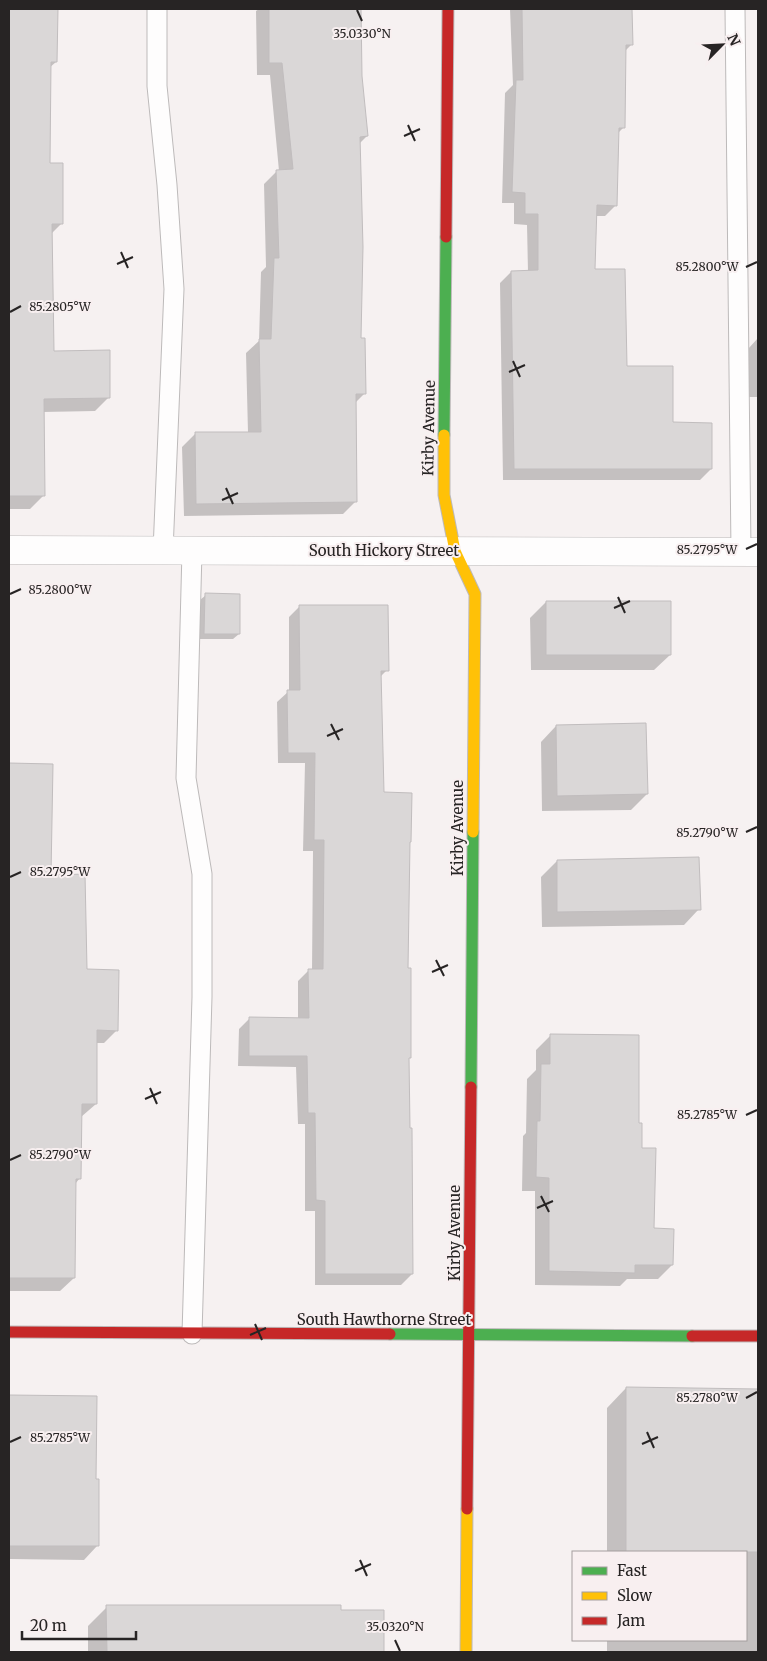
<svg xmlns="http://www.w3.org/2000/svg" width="767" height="1661" font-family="Merriweather,serif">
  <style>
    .shadow { fill: #0003 }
    .building { fill: #dad7d7; stroke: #c1bdbe }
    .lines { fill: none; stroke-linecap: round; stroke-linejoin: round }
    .lane-casing { stroke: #bdbaba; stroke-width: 21 }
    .street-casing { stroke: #bdbaba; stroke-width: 29 }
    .fast-casing { stroke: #bdbaba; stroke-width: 13 }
    .slow-casing { stroke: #bdbaba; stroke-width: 13 }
    .jam-casing { stroke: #bdbaba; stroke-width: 13 }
    .lane { stroke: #fefdfd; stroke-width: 19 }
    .street { stroke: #fefdfd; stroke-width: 28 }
    .fast { stroke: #4caf50; stroke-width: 11 }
    .slow { stroke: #ffc107; stroke-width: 11 }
    .jam { stroke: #c62828; stroke-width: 11 }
    .ticks { fill: none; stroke: #272424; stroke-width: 2 }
    .labels { text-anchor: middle; stroke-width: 4; stroke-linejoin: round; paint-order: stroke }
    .street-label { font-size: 15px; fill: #272424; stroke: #f8eff0 }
    .ticks-label { font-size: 12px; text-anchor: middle; fill: #272424; stroke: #f8eff0; stroke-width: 4; stroke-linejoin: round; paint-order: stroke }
  </style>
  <rect width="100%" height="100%" fill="#f6f1f1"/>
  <path class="shadow" d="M9,9H56V62L49,68L48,164L62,223L51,234L52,352L109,397L95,411L43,412L44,495L30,509H9Z
    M259,9H360V76L367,136L359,144L360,339L365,393L355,403L356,501L343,514L184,516L182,447L195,434L248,433L246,353L259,341L261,272L266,267L264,184L277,171H279L270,75H257L256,11Z
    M510,9H631V45L625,51L624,127L617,134L616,205L605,216H595L594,271L626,367L711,469L700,480H503L500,283L511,272H528L527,225L514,224V203H502L505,93L513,85Z
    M758,338V397H748V349Z
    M206,595L239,634L233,639H199L200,600Z
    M546,602L670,655L654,670H531L530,618Z
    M300,606L387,670L380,677L383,794L408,843L407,969L412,1274L401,1285H315V1211H305V1124H298L296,1067L238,1066L239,1029L250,1018L298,1019V981L309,970H312L313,851H303L305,763H278L277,702L289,691V617Z
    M556,726L647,794L631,810L542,811L541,742Z
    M9,765H52L50,876L86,970L117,1030L104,1043H96V1104L81,1117L80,1178L75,1184L74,1278L60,1291H9Z
    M557,861L699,909L684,925L542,927L541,877Z
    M551,1035L638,1124L653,1230L672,1265L658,1279H627L620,1286L535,1285V1191H522L523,1136L526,1133L527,1079L536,1070V1050Z
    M626,1388L758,1391V1652H607V1640H746V1552H607V1408Z
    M9,1396L96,1397L94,1480L97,1546L84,1560L9,1559Z
    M107,1607L382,1612V1652H88V1626Z"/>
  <path class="building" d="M9,9H58L57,62H51L50,163H63V224H52L54,351L110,350V398L44,399L45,496H9Z
    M269,9H361L362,76L368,136L360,137L363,247L361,338H365L366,394H356L357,502L196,504L195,432H261L259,339H271L274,258H279L276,170L293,169L282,63H269Z
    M522,9H632L633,45H626L625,128H619L617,206L597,205L595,269H625L627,366H673V422L712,423V469H514L511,271L538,270V214H525V193L512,192L516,80H523Z
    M205,593L240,594V634H204Z
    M546,601H671V655H546Z
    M299,605H388L389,671H381L384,792L412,793L411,842H410L408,968H411V1058H409L410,1128H412L413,1274H325V1201L316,1200L315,1113H308L307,1056H249V1017L309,1018L308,969H323L324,840H314L315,753H288L287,690H300Z
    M646,723L648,794L557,796L556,725Z
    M9,763L53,764L51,875L85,874L87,969L119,970L118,1031L97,1030V1104H82L81,1179H76L75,1278H9Z
    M699,857L701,910L557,912V860Z
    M550,1034L639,1035V1123H642V1148H656L654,1228L674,1229L673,1265H635V1273L549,1271V1178L536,1177L537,1121H540L541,1064H550Z
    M626,1387L758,1389V1552H626Z
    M9,1395L97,1396L96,1479H99V1546H9Z
    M106,1605H341V1610H384V1652H107Z"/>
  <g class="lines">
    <g class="lane-casing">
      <path id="lane" d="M157,9V86L167,185L174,289L163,551
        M735,9L741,552
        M192,551L186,778L202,874V997L192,1334"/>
    </g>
    <g class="street-casing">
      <path id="street" d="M9,550L758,552"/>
    </g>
    <g class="fast-casing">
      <path id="fast" d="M444,435L446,237
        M471,1087L473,832
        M390,1334L692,1336"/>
    </g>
    <g class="slow-casing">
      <path id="slow" d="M444,435V495L455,551L475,594L473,832
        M466,1652L467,1509"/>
    </g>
    <g class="jam-casing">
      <path id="jam" d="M446,237L448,9
        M9,1332L390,1334
        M692,1336H758
        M467,1509L471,1087"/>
    </g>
    <use href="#lane" class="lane"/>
    <use href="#street" class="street"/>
    <use href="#fast" class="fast"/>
    <use href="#slow" class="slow"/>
    <use href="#jam" class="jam"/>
  </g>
  <path class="ticks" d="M357,10L362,21M408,125L415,141M404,136L420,129M121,252L128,268M117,264L133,257M746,267L757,262M10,312L21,306M513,361L520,377M509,372L525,365M226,488L233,504M222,500L238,493M746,549L757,544M10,594L21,589M618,597L625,613M614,608L630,601M331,724L339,740M327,736L343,729M746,832L757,827M10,877L21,872M436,960L444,976M432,972L448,965M150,1088L157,1104M145,1099L161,1092M746,1115L757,1110M10,1160L21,1155M541,1196L549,1212M537,1208L553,1201M255,1324L262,1340M250,1335L266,1328M746,1398L757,1392M647,1432L654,1448M10,1442L21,1437M642,1444L658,1437M360,1560L367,1576M355,1571L371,1564M395,1640L400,1651"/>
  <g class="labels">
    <g class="street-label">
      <text transform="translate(429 428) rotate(-89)" y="5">Kirby Avenue</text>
      <text x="384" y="556">South Hickory Street</text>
      <text transform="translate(458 828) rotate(-90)" y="5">Kirby Avenue</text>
      <text transform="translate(455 1233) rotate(-90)" y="5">Kirby Avenue</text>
      <text x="384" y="1325">South Hawthorne Street</text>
    </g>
  </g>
  <g class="ticks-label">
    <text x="362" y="38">35.0330°N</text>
    <text x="707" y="271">85.2800°W</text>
    <text x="60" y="311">85.2805°W</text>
    <text x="707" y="554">85.2795°W</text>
    <text x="60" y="594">85.2800°W</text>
    <text x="707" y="837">85.2790°W</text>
    <text x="60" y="876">85.2795°W</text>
    <text x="707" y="1119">85.2785°W</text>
    <text x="60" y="1159">85.2790°W</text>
    <text x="707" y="1402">85.2780°W</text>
    <text x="60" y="1442">85.2785°W</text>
    <text x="395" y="1631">35.0320°N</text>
  </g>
  <rect width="767" height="1661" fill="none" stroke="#272424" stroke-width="20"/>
  <rect x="572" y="1551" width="175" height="90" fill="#f8eff0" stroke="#a49e9e"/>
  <rect x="582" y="1567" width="25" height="8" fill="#4caf50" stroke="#a49e9e"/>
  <text x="617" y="1576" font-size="15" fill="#272424">Fast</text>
  <rect x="582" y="1592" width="25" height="8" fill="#ffc107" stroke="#a49e9e"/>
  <text x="617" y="1601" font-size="15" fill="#272424">Slow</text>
  <rect x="582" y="1617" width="25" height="8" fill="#c62828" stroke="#a49e9e"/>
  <text x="617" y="1626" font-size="15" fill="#272424">Jam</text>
  <g transform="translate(722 45) rotate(66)" stroke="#f8eff0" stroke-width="4" paint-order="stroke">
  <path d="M0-4L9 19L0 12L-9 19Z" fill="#272424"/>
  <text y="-8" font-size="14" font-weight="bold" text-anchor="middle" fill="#272424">N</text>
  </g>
  <path d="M22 1631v8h114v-8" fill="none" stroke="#272424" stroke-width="2.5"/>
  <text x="30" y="1631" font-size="15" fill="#272424" stroke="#f8eff0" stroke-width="4" paint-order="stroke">20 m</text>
</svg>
